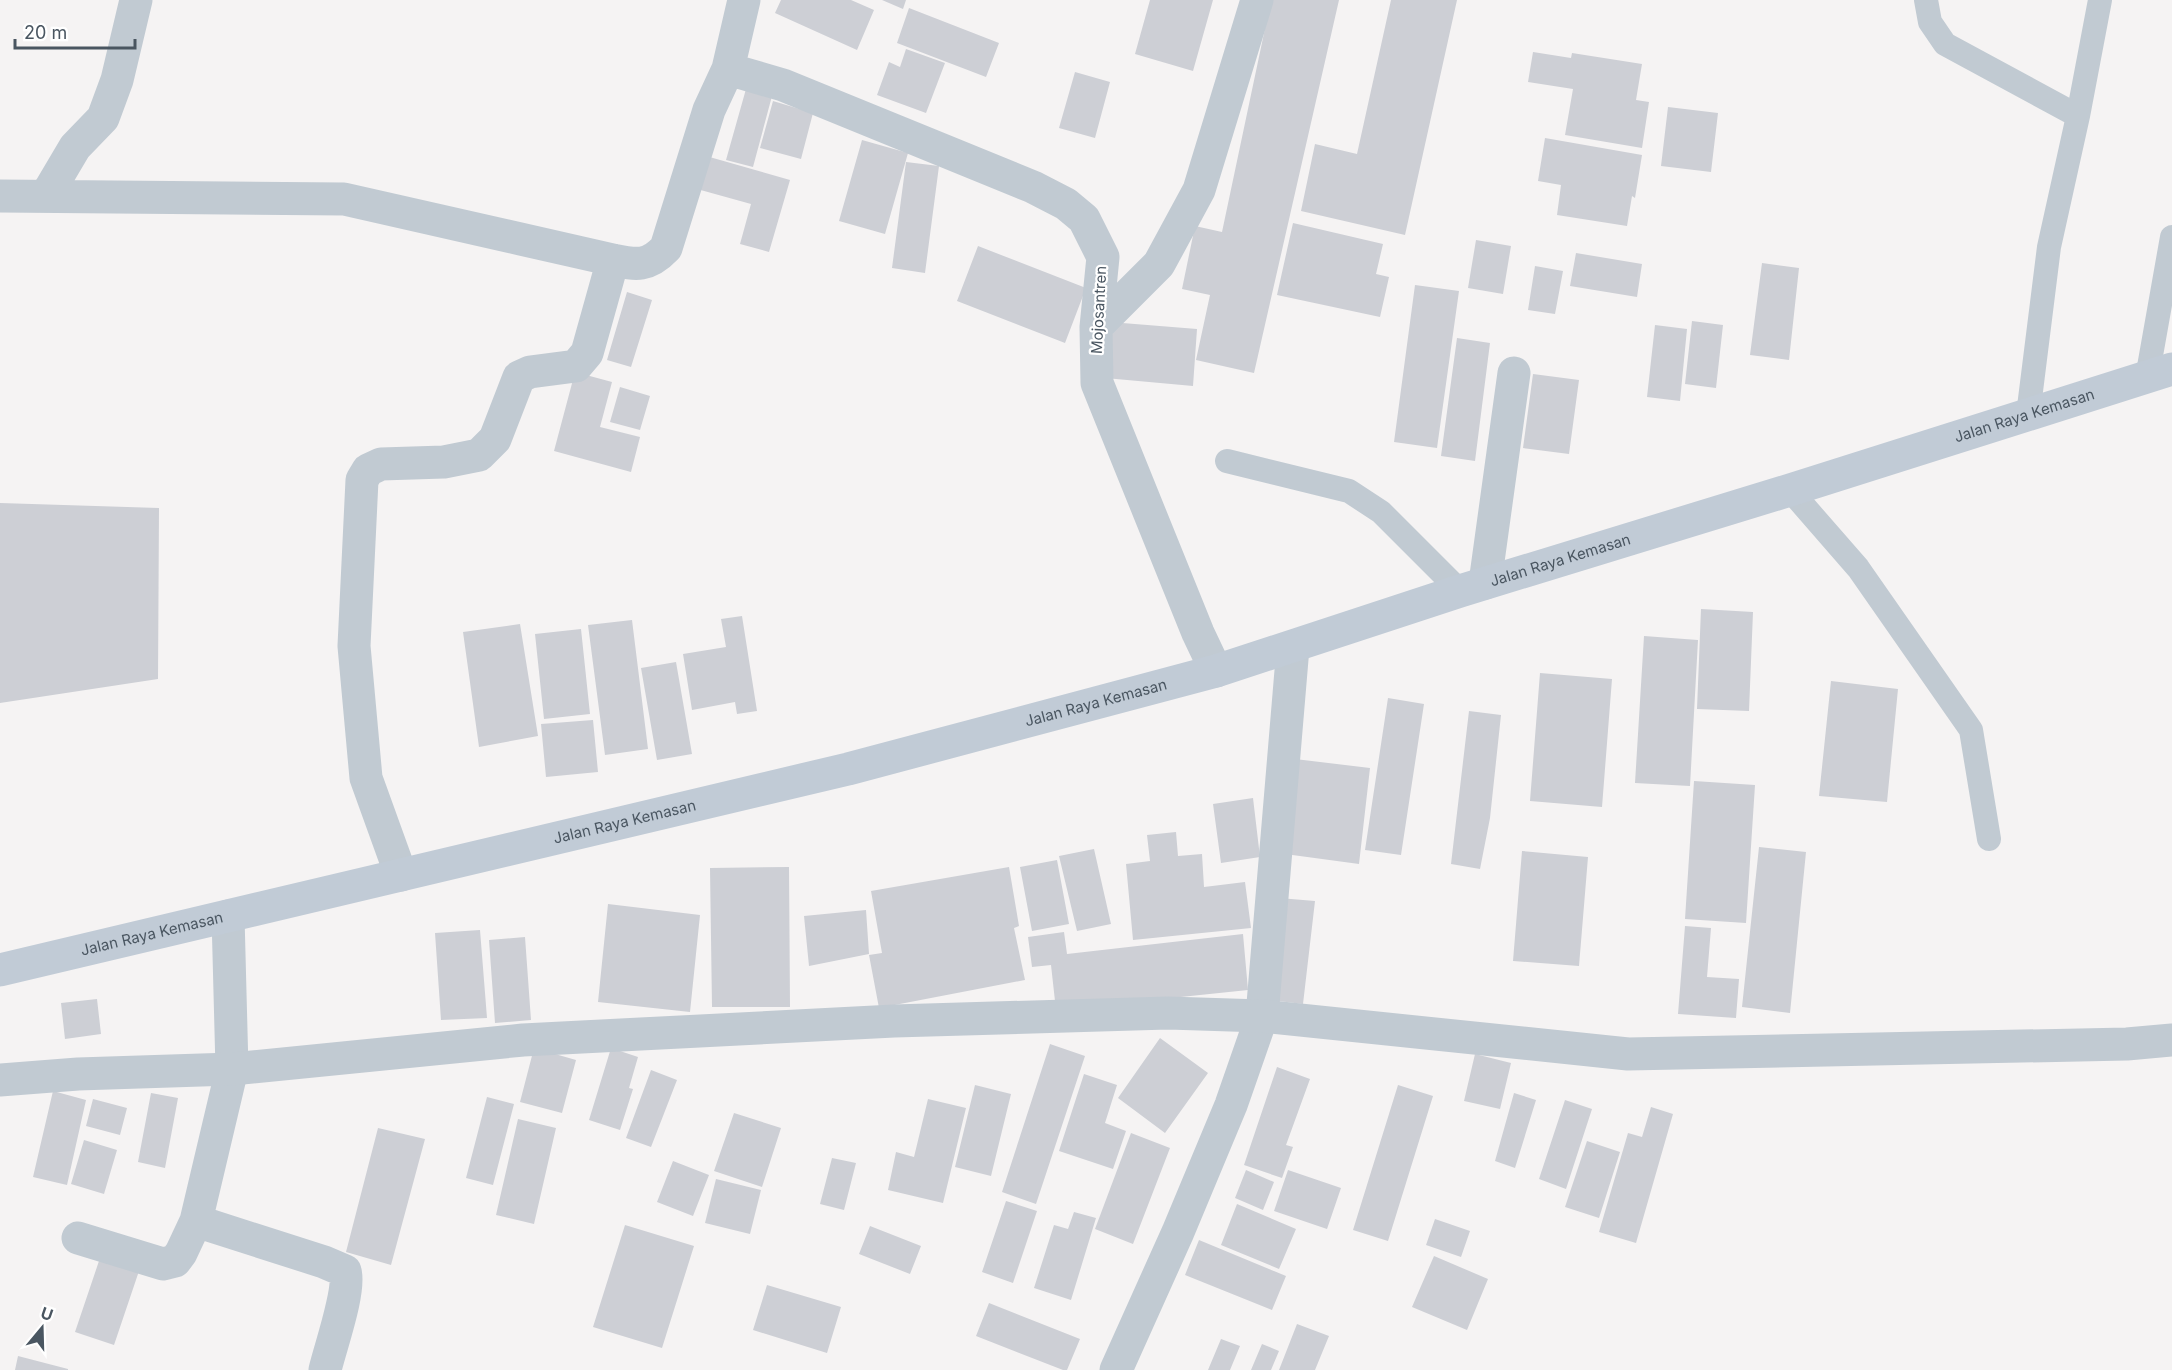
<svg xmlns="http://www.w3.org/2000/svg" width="2172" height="1370" font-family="Inter,sans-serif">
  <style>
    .building { fill: #cdcfd5 }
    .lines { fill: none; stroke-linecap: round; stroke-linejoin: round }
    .service { stroke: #c1cad2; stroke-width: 24 }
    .minor { stroke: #c1cad2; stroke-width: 33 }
    .tertiary { stroke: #c1cad2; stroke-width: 33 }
    .secondary { stroke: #c1cbd6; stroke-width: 33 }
    .labels { text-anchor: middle; stroke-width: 4.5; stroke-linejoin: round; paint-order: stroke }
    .street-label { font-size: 15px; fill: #4a5661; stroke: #fff }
  </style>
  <rect width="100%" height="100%" fill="#f5f3f3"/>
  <path class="building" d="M781,0H851L874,10L857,50L775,13Z
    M882,0H906L903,9Z
    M1150,0H1213L1193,71L1135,54Z
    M1271,0H1339L1254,373L1196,360L1210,295L1182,289L1195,226L1222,232Z
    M1391,0H1457L1405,235L1301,211L1315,144L1357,154Z
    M909,8L999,43L986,77L897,43Z
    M906,49L945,63L926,113L877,95L889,62L900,67Z
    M1533,52L1571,58L1572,53L1642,64L1636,100L1649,102L1642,148L1565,135L1573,89L1528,82Z
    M1075,72L1110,82L1095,138L1059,128Z
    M746,89L772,96L753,167L726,160Z
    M773,101L813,113L801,159L760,148Z
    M1668,107L1718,113L1711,172L1661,166Z
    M1545,138L1642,155L1635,198L1632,196L1627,226L1557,215L1561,185L1538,181Z
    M862,140L908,153L885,234L839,221Z
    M706,156L790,180L769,252L740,244L751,204L697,189Z
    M906,162L939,166L925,273L892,268Z
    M1293,223L1383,244L1376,274L1389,277L1380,317L1277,295Z
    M1476,240L1511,246L1503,294L1468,288Z
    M978,246L1086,288L1065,343L957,301Z
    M1576,253L1642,264L1637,297L1570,286Z
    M1762,263L1799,268L1789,360L1750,355Z
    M1535,266L1563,271L1555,314L1528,310Z
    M1415,285L1459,291L1437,448L1394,442Z
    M627,292L652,300L631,367L607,360Z
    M1692,321L1723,325L1716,388L1685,384Z
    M1110,322L1197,329L1193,386L1105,378Z
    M1655,325L1687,329L1680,401L1647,397Z
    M1457,338L1490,343L1475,461L1441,456Z
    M575,372L612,382L600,427L640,437L631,472L554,451Z
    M1533,374L1579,380L1569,454L1523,448Z
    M620,387L650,396L640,430L610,422Z
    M0,503L159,508L158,679L0,703Z
    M1701,609L1753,612L1749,711L1697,709Z
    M742,616L757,711L737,714L735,702L692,710L683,654L726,647L721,619Z
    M632,620L648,749L605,755L588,625Z
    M520,624L538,736L479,747L463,632Z
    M581,629L590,714L544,719L535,634Z
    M1644,636L1698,640L1690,786L1635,783Z
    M676,662L692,754L657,760L641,668Z
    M1540,673L1612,679L1602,807L1530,801Z
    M1831,681L1898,689L1887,802L1819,796Z
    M1388,698L1424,704L1401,855L1365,850Z
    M1469,711L1501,715L1490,818L1480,869L1451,864Z
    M593,720L598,772L546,777L541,724Z
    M1295,759L1370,768L1359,864L1285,854Z
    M1694,781L1755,785L1746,923L1685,919Z
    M1253,798L1260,857L1221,863L1213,804Z
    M1176,832L1178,856L1202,854L1204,887L1245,882L1251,928L1133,940L1126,864L1150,861L1147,835Z
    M1759,847L1806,852L1790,1013L1742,1007Z
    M1094,849L1111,924L1077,931L1059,856Z
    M1522,851L1588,857L1579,966L1513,961Z
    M1057,860L1069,924L1032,931L1020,867Z
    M789,867L790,1007H712L710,868Z
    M1009,867L1019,926L1014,928L1025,980L879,1008L869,955L882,953L871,891Z
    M1279,898L1315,901L1303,1004L1269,1000Z
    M608,904L700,915L690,1012L598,1002Z
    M866,910L869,954L809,966L804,916Z
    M1685,926L1711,928L1707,977L1739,979L1736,1018L1678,1014Z
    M480,930L487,1018L441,1020L435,933Z
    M1064,932L1067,954L1243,934L1248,990L1056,1010L1051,965L1032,967L1028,937Z
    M525,937L531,1020L495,1023L489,940Z
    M97,999L101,1034L65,1039L61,1003Z
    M1160,1038L1208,1073L1165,1133L1118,1098Z
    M1050,1044L1085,1056L1036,1204L1002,1192Z
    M534,1048L576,1060L562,1113L520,1102Z
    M611,1048L638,1057L629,1088L633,1089L620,1130L589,1120Z
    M1475,1054L1511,1063L1500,1109L1464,1101Z
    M1277,1067L1310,1079L1286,1145L1293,1147L1282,1178L1244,1165Z
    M651,1070L677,1080L651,1147L626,1138Z
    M1084,1074L1117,1085L1105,1123L1126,1131L1113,1169L1059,1151Z
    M975,1085L1011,1094L991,1176L955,1167Z
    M1398,1085L1433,1096L1388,1241L1353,1230Z
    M53,1091L86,1100L67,1185L33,1177Z
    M151,1093L178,1098L165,1168L138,1162Z
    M1514,1093L1536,1100L1515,1168L1495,1161Z
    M487,1097L514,1104L493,1185L466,1178Z
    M93,1099L127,1108L120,1135L86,1126Z
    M928,1099L966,1108L943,1203L888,1190L896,1152L914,1157Z
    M1565,1100L1592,1109L1566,1189L1539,1179Z
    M1651,1107L1673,1114L1636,1243L1599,1232L1628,1133L1642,1137Z
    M734,1113L781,1128L762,1187L714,1171Z
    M518,1119L556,1128L534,1224L496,1215Z
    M378,1128L425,1139L391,1265L346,1252Z
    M1131,1133L1170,1148L1133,1244L1095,1229Z
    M84,1140L117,1150L104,1194L71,1184Z
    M1587,1141L1620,1152L1599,1218L1565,1207Z
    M832,1158L856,1163L844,1210L820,1204Z
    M673,1161L709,1175L693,1216L657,1202Z
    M1246,1170L1274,1182L1263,1210L1235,1198Z
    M1288,1170L1341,1188L1327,1229L1274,1211Z
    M716,1179L761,1190L750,1234L705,1223Z
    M1006,1201L1037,1211L1013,1283L982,1272Z
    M1237,1204L1296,1229L1279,1269L1221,1245Z
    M1074,1212L1096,1218L1071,1300L1034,1288L1054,1225L1068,1229Z
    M1435,1219L1470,1231L1461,1257L1426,1245Z
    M625,1225L694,1246L662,1348L593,1327Z
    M870,1226L921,1246L910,1274L859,1254Z
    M1199,1240L1286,1276L1272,1310L1185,1275Z
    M1434,1256L1488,1279L1467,1330L1412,1307Z
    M100,1258L139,1271L114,1345L75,1332Z
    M767,1285L841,1307L827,1353L753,1330Z
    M989,1303L1080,1339L1067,1370H1063L976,1336Z
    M1297,1324L1329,1336L1315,1370H1279Z
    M1221,1339L1240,1346L1230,1370H1208Z
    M1262,1344L1279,1351L1271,1370H1251Z
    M18,1356L68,1369V1370H15Z"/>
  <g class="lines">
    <path class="service" d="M1926,0L1930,22L1945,44L2078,116
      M2147,378L2172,237
      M2028,415L2049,247L2078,116L2100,0
      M1227,461L1349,491L1381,512L1460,591
      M1790,490L1858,568L1971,730L1989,839"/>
    <path class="minor" d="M728,69L744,0
      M0,196L344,199L613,260C637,265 648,267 666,248L709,110L728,69L783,85L1033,187L1066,204L1084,219L1103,257L1096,327L1097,383L1198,633L1216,671
      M46,196L75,147L103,118L117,80L136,0
      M1096,327L1159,264L1199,190L1257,0
      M1485,583L1514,373
      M401,875L366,778L354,646L362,480L368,470L381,464L444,462L479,455L495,439L519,377L530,372L576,366L587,353L613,260
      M196,1221L324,1262L345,1271C351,1290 330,1348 325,1370
      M78,1238L163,1264L175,1261L181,1253L196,1221L232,1069L228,916
      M1116,1370L1178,1232L1231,1105L1262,1016L1293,647"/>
    <path class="tertiary" d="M0,1080L78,1074L232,1069L523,1040L894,1021L1168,1013L1262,1016L1628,1054L2127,1044L2172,1040"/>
    <path class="secondary" id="s1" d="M0,970L848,769L1216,671L1460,591L1790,490L2172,369"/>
  </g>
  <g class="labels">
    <g class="street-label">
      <text transform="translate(1099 310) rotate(-87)" y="5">Mojosantren</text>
      <text dy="5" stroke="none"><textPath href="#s1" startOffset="2100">Jalan Raya Kemasan</textPath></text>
      <text dy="5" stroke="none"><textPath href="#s1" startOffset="1614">Jalan Raya Kemasan</textPath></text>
      <text dy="5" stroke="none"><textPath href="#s1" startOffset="1128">Jalan Raya Kemasan</textPath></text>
      <text dy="5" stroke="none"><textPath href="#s1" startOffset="642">Jalan Raya Kemasan</textPath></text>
      <text dy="5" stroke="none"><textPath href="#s1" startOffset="156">Jalan Raya Kemasan</textPath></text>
    </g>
  </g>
  <g transform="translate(42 1328) rotate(19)" stroke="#ffffff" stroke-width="4.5" paint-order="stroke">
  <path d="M0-4.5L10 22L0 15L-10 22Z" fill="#4a5661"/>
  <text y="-9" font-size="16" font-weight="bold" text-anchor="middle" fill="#4a5661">U</text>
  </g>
  <path d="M15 39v9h120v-9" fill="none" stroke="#4a5661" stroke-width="3"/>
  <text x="24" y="39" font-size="18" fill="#4a5661" stroke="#ffffff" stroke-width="4.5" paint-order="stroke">20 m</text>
</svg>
